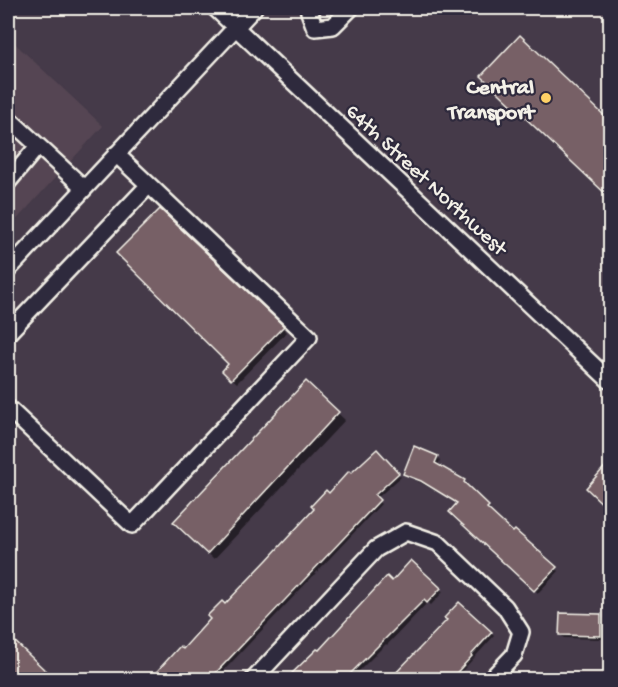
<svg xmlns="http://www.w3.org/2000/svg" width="618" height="687" font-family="'Gochi Hand',sans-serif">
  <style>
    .built { fill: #544552 }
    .shadow { fill: #0007 }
    .building { fill: #776066; stroke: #f4f1e8; stroke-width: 1.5 }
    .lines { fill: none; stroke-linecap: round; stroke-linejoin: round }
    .minor-casing { stroke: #f4f1e8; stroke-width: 20 }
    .minor { stroke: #2f2a3d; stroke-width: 15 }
    .poi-dot { fill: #ffd166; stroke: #2f2a3d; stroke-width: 2 }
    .labels { text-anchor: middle; stroke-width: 4.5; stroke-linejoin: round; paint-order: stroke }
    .poi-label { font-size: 22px; font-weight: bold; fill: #f4f1e8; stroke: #2f2a3d; text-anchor: end }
    .street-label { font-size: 22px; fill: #f4f1e8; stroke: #2f2a3d }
  </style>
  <rect width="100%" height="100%" fill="#453a49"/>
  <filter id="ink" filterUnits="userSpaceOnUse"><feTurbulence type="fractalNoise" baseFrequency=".0167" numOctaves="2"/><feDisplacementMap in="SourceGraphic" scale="12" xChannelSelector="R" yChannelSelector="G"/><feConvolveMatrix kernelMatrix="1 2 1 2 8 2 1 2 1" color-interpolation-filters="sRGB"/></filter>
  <g filter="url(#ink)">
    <path class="built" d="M8,37L103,126L8,229Z"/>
    <path class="shadow" d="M520,37L610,123V196L483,76Z
      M160,211L287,332L237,383L224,371L230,364Z
      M306,383L345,420L214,559L175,522Z
      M377,451L401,477L376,499L381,504L215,680H150L183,651L329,495Z
      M437,457L440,460L438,466L464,481L467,484L466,486L491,510L489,512L513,535L515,532L559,571L538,593L451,512L459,504L405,474Z
      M610,464V509L588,488Z
      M411,562L443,592L431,605L428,602L387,645L386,644L350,680H290Z
      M459,604L494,636L454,680H390L449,620Z
      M601,616L604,619L603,639L564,638L561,635Z
      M8,637L49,676L48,680H12L8,675Z
      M536,675L542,680H532Z"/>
    <path class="building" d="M520,35L610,121V198L481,76Z
      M160,209L284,326L231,380L222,371L228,364L116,253Z
      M306,381L339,412L207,554L173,522Z
      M414,446L438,456L435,463L465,480L464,482L489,506L487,508L513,532L515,530L557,567L534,591L449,512L457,503L421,481L403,474Z
      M377,449L399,473L375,495L380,500L209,680H149L180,646L183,649L210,619L207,616L222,601L225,604L267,560L314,509L311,506L326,490L329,493L349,471L351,473Z
      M610,461V511L586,488Z
      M411,560L441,588L427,603L424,600L344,680H285L317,649L319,650L387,576L392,581Z
      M459,602L492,632L471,655L472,656L450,680H389L447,620L444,618Z
      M560,613L601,614V636L559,635Z
      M8,635L47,672L40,680H8Z"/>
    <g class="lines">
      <g class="minor-casing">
        <path id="minor" d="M215,8L610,381
          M313,8L309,12L315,28L333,26L351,8
          M8,118L84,188
          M8,182L38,146
          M8,270L254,8
          M8,333L149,185L116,154
          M8,408L132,525L309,337L149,185
          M253,680L376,549L406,532L438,543L505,607L521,632L514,655L490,680"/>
      </g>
      <use href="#minor" class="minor"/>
    </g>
  </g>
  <circle class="poi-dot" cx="546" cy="98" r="6"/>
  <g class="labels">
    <g class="poi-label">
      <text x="534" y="93">Central<tspan x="534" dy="25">Transport</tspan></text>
    </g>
    <g class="street-label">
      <text transform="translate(428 178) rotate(43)" y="8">64th Street Northwest</text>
    </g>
  </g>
  <rect width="618" height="687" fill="none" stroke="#2f2a3d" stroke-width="30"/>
  <rect x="15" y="15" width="588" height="657" fill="none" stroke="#f4f1e8" stroke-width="2" filter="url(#ink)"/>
</svg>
